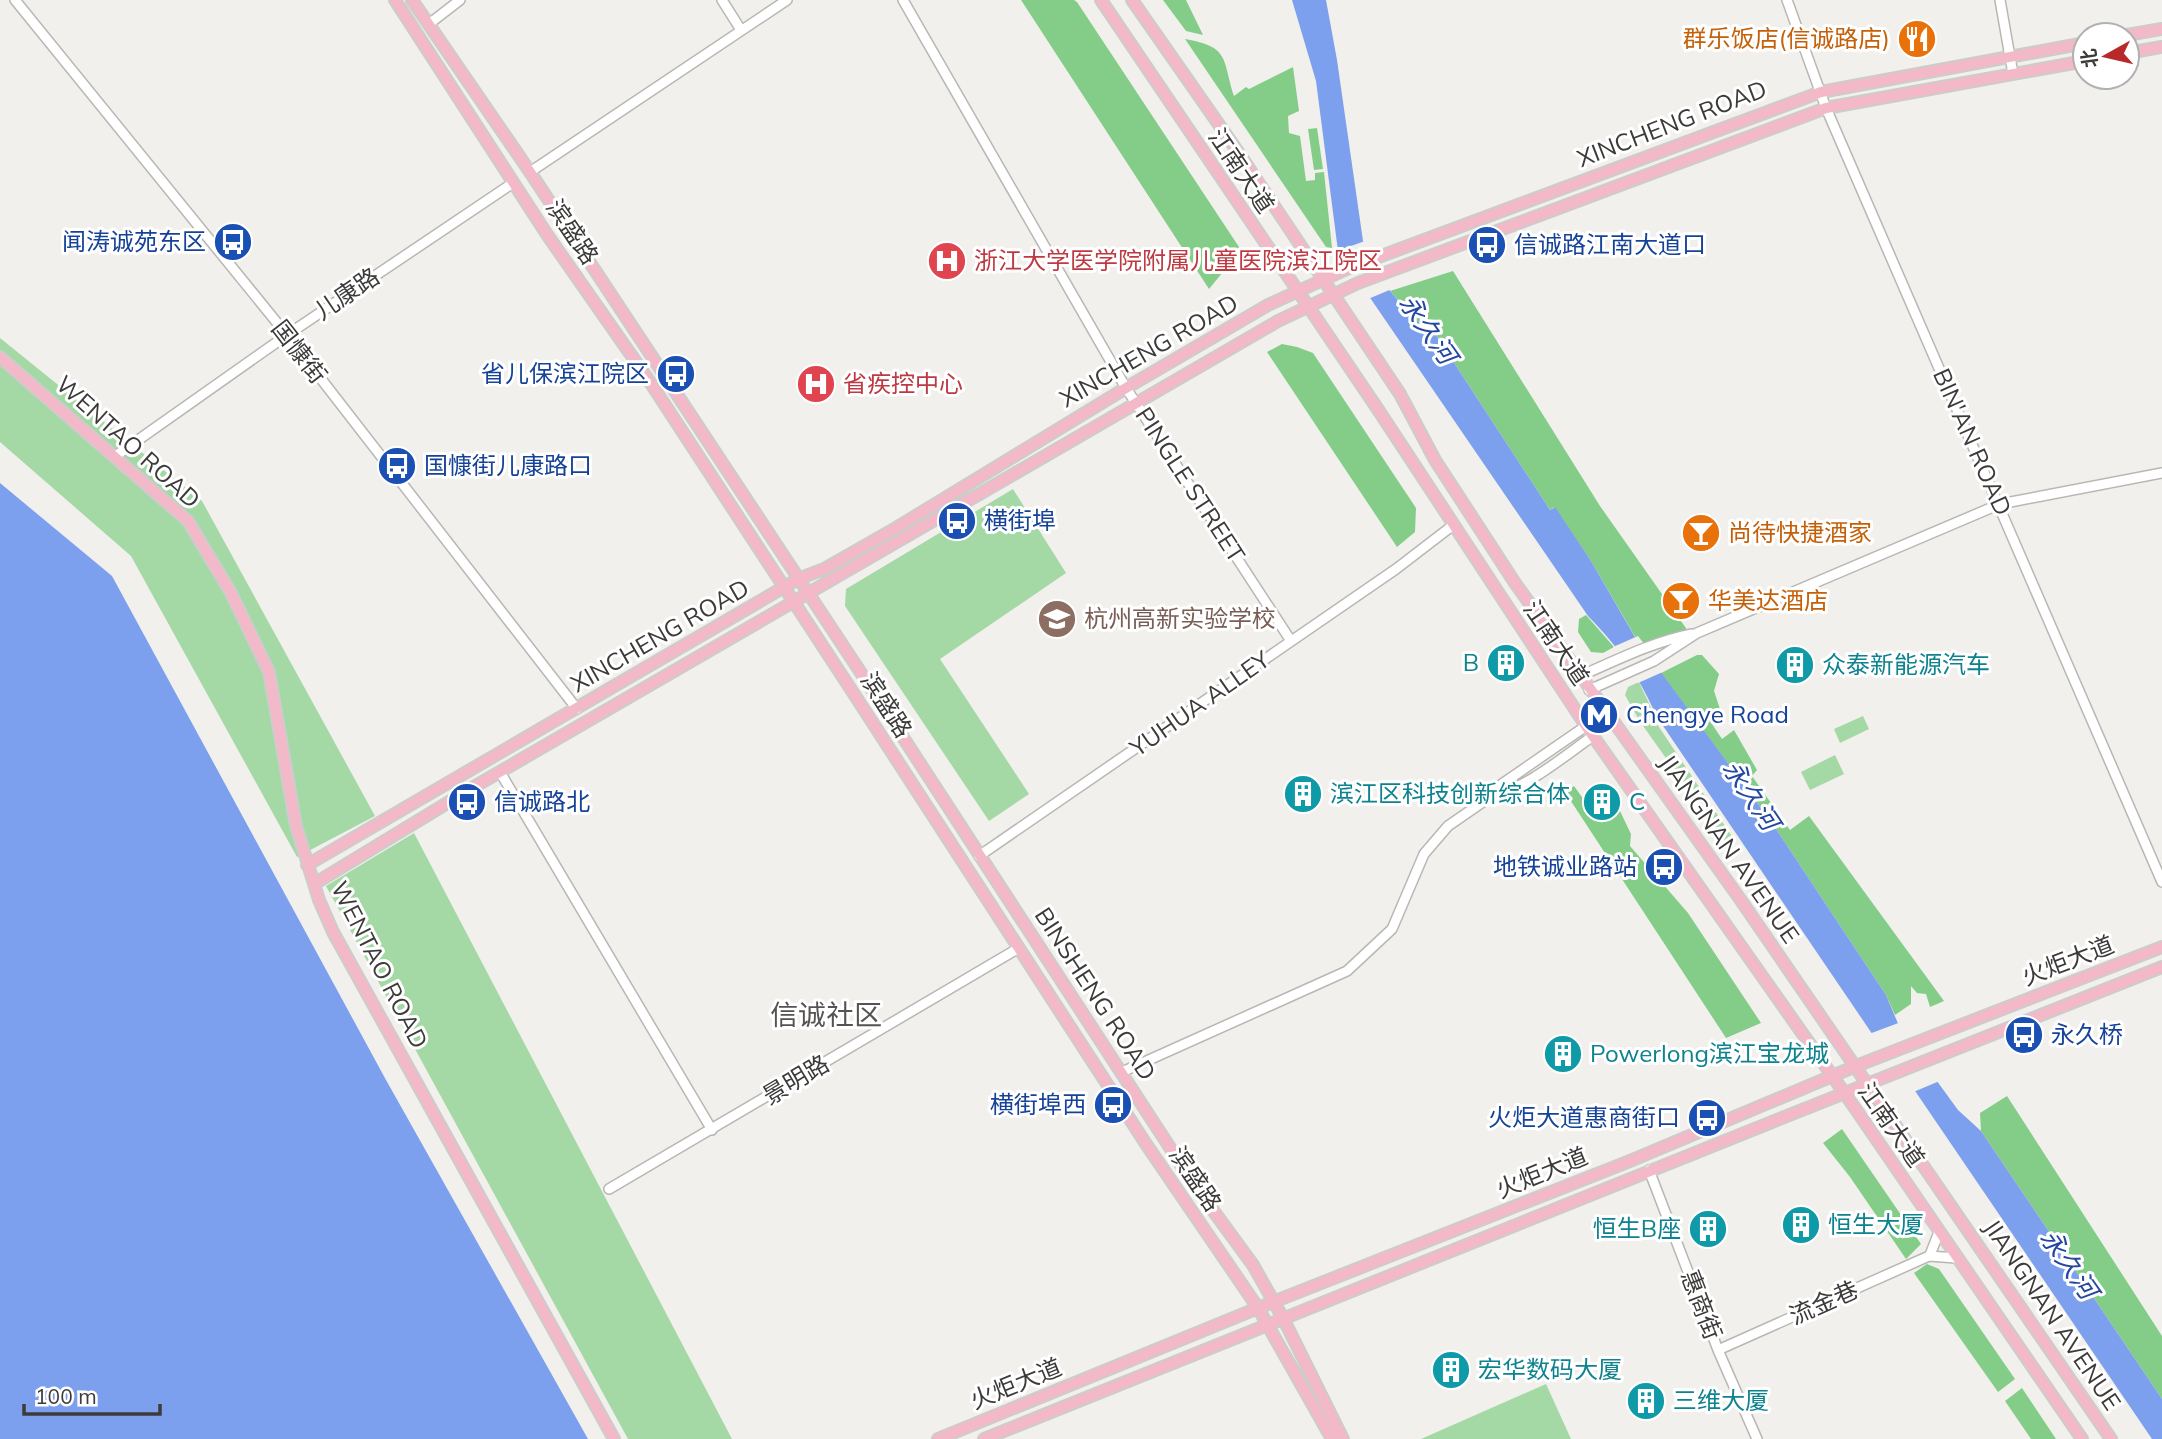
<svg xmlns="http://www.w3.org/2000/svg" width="2162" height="1439" font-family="Mulish,'Noto Sans SC',sans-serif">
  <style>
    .green { fill: #a4d8a5 }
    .forest { fill: #84cd88 }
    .water { fill: #7ca0ee }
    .pier { fill: #f2f0ed }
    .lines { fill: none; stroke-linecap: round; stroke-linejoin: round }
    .minor-casing { stroke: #b9b7b4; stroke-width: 12 }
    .major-casing { stroke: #ccc; stroke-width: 14 }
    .minor { stroke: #fff; stroke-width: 9 }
    .major { stroke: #f3b9c8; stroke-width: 10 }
    .labels { text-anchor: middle; stroke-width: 6; stroke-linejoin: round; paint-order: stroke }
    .food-label { font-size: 24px; fill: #c56008; stroke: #fff; text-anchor: start }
    .street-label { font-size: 24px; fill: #3c3b3a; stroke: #fff }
    .transit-label { font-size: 24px; fill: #164399; stroke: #fff; text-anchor: start }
    .health-label { font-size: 24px; fill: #be3a42; stroke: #fff; text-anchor: start }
    .education-label { font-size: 24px; fill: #785e54; stroke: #fff; text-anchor: start }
    .culture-label { font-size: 24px; fill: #0d838f; stroke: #fff; text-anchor: start }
    .water-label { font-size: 26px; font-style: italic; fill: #2448a1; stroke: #fff }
    .quarter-label { font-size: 28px; fill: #565452; stroke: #fff }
  </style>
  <rect width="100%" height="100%" fill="#f2f0ed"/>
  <path class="green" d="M0,338L202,501L375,816L297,857L131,556L0,442Z
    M1013,489L1066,573L940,659L1029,794L989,821L845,606L846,589Z
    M1639,682L1656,718H1638L1625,695L1628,687Z
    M1863,716L1869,729L1840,743L1834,729Z
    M1641,723L1657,724L1735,841L1727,844Z
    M1835,755L1844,774L1810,790L1801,772Z
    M414,833L732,1439H628L326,886Z
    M1546,1384L1571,1439H1421Z"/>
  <path class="forest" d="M1021,0H1074L1077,2L1241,250L1209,289Z
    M1163,0H1186L1203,35L1186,31Z
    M1185,39C1230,47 1222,58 1234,96L1246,87L1249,89L1293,67L1299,111L1288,116L1289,133L1300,136L1306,181L1315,180V173L1324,172L1332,248L1326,247Z
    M1317,128L1323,169L1314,170L1308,129Z
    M1453,271L1600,506L1688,631L1640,645L1591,561L1554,507L1550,510L1434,332L1416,320L1390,291Z
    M1282,344L1297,347L1313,353L1416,508L1415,532L1397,547L1267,352Z
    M1586,615L1614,647L1603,653L1591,652L1578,632L1579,619Z
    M1697,655H1702L1719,674L1714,691L1721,712L1708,718L1722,739L1734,730L1757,770L1752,776L1790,830L1809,816L1944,1001L1930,1007L1926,994L1917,993L1911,986V1004L1895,1015L1886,995L1772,823L1661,673Z
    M1574,786L1600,822L1620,811L1631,834L1630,846L1688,913L1761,1023L1726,1038L1565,792Z
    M2007,1096L2162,1336V1399L1981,1131L1980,1113Z
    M1842,1129L1921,1244L1906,1259L1850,1177L1823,1143Z
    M1927,1264L1939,1269L2015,1379L1998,1392L1914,1273Z
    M2022,1388L2056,1439H2031L2005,1401Z"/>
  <path class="water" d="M1292,0H1326L1337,60L1363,241L1390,291L1402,305L1416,320L1434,332L1550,510L1555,507L1591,561L1635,637L1772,823L1886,995L1902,1033L1958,1110L1981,1131L2162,1399V1439H2152L1911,1085L1877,1041L1657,717C1638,675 1621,650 1588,616L1338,251L1316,81Z
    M0,483L112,576L386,1080L588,1439H0Z"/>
  <path class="pier" d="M1365,241L1392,289L1368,299L1337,251Z
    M1638,636L1665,671L1638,683L1613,647Z
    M1901,1022L1905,1031L1942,1080L1911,1093L1869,1034Z"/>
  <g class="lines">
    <g class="minor-casing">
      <path id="minor" d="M15,0L287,335L577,709
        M722,0L741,30
        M903,0L1126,388L1291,641
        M1787,0L1826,108L2162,882
        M2000,0L2013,74
        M429,24L460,0
        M530,172L787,0
        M114,457L287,335L513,183
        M1580,676C1617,660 1652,642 1692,634
        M1589,690L1654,661L1697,633L2000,504L2162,473
        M500,772L712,1130
        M1491,796C1526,789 1564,756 1593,736
        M979,856L1396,569L1452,526
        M1122,1072L1347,971L1392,929L1424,854L1448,826L1490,797L1502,784L1586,726
        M1649,1170L1718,1350L1757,1439
        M609,1189L1019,948
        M1930,1255L1939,1232
        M1718,1350L1929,1256L1956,1258"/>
    </g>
    <g class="major-casing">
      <path id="major" d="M395,0L548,236L650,382L852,691L1146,1144L1258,1308L1332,1439
        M412,0L530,172L867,682L1193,1183L1253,1265L1284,1320L1343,1439
        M1101,0L1377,408L1586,726L1857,1111L2082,1439
        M1132,0L1236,149L1400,394L1435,460L1515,583L1740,899L2111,1439
        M2127,35L2162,29
        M2127,53L2162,47
        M0,357L188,521L231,593L269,672L296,826L319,900L333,932L614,1439
        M307,865L798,579L824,569L896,528L1126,388L1268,305L1349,268L1821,92L2085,43
        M314,884L472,788L1278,321L1358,283L1826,108L2085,61
        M938,1439L1258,1308L1630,1161L1856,1066L2162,947
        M984,1439C1378,1283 1768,1121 2162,967"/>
    </g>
    <use href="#minor" class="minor"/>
    <use href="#major" class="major"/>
  </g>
  <defs>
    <g id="restaurant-disc" transform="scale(2.0125)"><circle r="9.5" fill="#e8710a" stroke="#fff"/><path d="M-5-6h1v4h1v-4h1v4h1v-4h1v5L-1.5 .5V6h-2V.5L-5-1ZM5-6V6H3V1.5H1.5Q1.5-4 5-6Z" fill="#fff"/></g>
    <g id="bus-disc" transform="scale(2.0125)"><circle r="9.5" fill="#1a4fb4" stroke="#fff"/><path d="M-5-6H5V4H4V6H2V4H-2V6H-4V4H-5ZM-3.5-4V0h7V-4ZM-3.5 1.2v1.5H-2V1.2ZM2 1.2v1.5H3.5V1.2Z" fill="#fff"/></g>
    <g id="hospital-disc" transform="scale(2.0125)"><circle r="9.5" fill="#e0444e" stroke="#fff"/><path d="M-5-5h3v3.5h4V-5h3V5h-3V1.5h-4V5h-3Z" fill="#fff"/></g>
    <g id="bar-disc" transform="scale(2.0125)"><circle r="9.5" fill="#e8710a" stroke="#fff"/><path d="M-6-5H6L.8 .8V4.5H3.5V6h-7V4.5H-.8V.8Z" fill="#fff"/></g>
    <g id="school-disc" transform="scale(2.0125)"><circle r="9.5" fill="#8d6e63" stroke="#fff"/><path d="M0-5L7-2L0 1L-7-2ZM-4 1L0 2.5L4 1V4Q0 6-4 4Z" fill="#fff"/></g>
    <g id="building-disc" transform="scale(2.0125)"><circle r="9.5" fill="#0f9aa8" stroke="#fff"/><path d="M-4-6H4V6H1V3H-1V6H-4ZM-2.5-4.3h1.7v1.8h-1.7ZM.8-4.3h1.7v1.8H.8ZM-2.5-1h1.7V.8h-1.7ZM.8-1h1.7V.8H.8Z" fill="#fff"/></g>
    <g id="metro-disc" transform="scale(2.0125)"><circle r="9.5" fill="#1a4fb4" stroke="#fff"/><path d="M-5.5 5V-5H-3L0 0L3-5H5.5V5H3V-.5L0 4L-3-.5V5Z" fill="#fff"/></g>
  </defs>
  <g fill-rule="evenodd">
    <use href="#restaurant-disc" x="1917" y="39"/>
    <use href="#bus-disc" x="233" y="242"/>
    <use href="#bus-disc" x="1487" y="245"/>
    <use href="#hospital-disc" x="947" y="261"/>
    <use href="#bus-disc" x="676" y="374"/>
    <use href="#hospital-disc" x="816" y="384"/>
    <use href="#bus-disc" x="397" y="466"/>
    <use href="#bus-disc" x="957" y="521"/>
    <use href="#bar-disc" x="1701" y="533"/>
    <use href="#bar-disc" x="1681" y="601"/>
    <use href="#school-disc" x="1057" y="619"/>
    <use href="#building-disc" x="1506" y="663"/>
    <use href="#building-disc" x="1795" y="665"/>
    <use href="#metro-disc" x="1599" y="715"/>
    <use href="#building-disc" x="1303" y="794"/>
    <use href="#bus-disc" x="467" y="802"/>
    <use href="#building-disc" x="1602" y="802"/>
    <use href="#bus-disc" x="1664" y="867"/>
    <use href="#bus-disc" x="2024" y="1035"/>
    <use href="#building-disc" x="1563" y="1054"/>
    <use href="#bus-disc" x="1113" y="1105"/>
    <use href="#bus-disc" x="1707" y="1118"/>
    <use href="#building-disc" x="1801" y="1225"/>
    <use href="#building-disc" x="1708" y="1229"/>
    <use href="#building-disc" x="1451" y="1370"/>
    <use href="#building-disc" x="1646" y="1401"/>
  </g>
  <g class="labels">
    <g class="food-label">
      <text x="1890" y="47" text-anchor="end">群乐饭店(信诚路店)</text>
      <text x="1728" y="541">尚待快捷酒家</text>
      <text x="1708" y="609">华美达酒店</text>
    </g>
    <g class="street-label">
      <text transform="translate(1672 124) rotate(-21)" y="8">XINCHENG ROAD</text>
      <text transform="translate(1241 171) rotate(56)" y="8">江南大道</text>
      <text transform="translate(572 232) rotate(56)" y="8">滨盛路</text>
      <text transform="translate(347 294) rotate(-34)" y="8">儿康路</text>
      <text transform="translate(1149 351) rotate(-30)" y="8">XINCHENG ROAD</text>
      <text transform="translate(299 352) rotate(52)" y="8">国慷街</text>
      <text transform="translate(128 442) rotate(42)" y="8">WENTAO ROAD</text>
      <text transform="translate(1972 442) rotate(66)" y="8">BIN'AN ROAD</text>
      <text transform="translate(1190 485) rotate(57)" y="8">PINGLE STREET</text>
      <text transform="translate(660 636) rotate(-30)" y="8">XINCHENG ROAD</text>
      <text transform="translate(1556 643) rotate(56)" y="8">江南大道</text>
      <text transform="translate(1200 704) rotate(-35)" y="8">YUHUA ALLEY</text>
      <text transform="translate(886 705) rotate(57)" y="8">滨盛路</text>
      <text transform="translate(1729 849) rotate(55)" y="8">JIANGNAN AVENUE</text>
      <text transform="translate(2068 961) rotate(-21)" y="8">火炬大道</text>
      <text transform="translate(379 965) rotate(63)" y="8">WENTAO ROAD</text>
      <text transform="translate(1095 994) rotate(57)" y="8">BINSHENG ROAD</text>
      <text transform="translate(796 1080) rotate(-31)" y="8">景明路</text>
      <text transform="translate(1891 1125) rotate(55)" y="8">江南大道</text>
      <text transform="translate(1542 1173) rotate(-22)" y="8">火炬大道</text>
      <text transform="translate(1195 1179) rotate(56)" y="8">滨盛路</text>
      <text transform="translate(1824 1303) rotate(-24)" y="8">流金巷</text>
      <text transform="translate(1701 1305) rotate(69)" y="8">惠商街</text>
      <text transform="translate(2052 1315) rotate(56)" y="8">JIANGNAN AVENUE</text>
      <text transform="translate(1016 1384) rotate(-22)" y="8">火炬大道</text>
    </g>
    <g class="transit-label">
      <text x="206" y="250" text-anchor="end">闻涛诚苑东区</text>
      <text x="1514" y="253">信诚路江南大道口</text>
      <text x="649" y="382" text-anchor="end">省儿保滨江院区</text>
      <text x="424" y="474">国慷街儿康路口</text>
      <text x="984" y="529">横街埠</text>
      <text x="1626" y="723">Chengye Road</text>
      <text x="494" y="810">信诚路北</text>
      <text x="1637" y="875" text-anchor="end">地铁诚业路站</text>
      <text x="2051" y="1043">永久桥</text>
      <text x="1086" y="1113" text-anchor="end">横街埠西</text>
      <text x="1680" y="1126" text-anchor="end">火炬大道惠商街口</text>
    </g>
    <g class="health-label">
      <text x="974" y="269">浙江大学医学院附属儿童医院滨江院区</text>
      <text x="843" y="392">省疾控中心</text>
    </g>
    <g class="education-label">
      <text x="1084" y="627">杭州高新实验学校</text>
    </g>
    <g class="culture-label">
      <text x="1479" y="671" text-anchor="end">B</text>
      <text x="1822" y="673">众泰新能源汽车</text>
      <text x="1330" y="802">滨江区科技创新综合体</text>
      <text x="1629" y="810">C</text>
      <text x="1590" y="1062">Powerlong滨江宝龙城</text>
      <text x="1828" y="1233">恒生大厦</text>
      <text x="1681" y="1237" text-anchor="end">恒生B座</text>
      <text x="1478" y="1378">宏华数码大厦</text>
      <text x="1673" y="1409">三维大厦</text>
    </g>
    <g class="water-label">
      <text transform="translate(1428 329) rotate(55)" y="9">永久河</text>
      <text transform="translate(1751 795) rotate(56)" y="9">永久河</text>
      <text transform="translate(2069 1264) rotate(55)" y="9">永久河</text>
    </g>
    <g class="quarter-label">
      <text x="826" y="1025">信诚社区</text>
    </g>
  </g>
  <g transform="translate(2106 56) rotate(262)"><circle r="33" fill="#ffffff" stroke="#b1b1b0" stroke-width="2"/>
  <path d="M0-5L12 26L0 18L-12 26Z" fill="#b82929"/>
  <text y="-10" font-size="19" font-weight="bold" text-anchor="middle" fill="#3c3b3a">北</text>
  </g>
  <path d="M24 1404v10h136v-10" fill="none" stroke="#3c3b3a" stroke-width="3.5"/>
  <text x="35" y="1404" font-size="21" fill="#3c3b3a" stroke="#ffffff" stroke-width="5" paint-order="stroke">100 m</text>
</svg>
